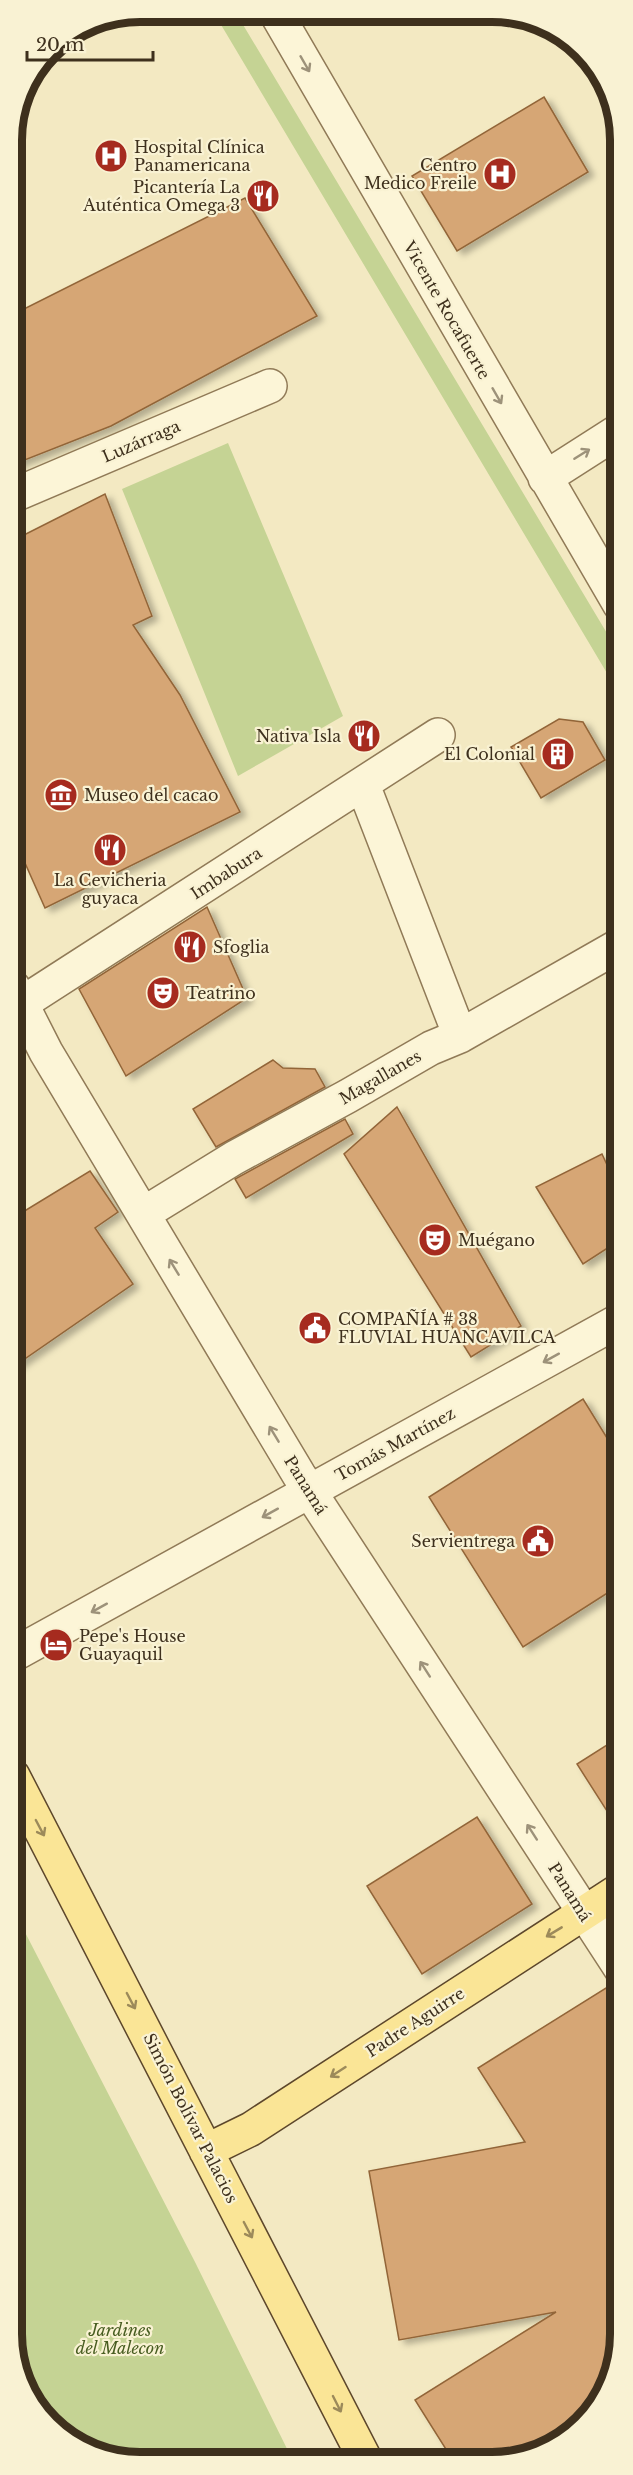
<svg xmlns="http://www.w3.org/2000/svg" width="633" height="2475" font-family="'Libre Baskerville',serif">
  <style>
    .green { fill: #c5d394 }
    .building { fill: #d6a674; stroke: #926539; stroke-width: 1.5; filter: url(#shadow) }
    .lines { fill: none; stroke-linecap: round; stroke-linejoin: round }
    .minor-casing { stroke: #907a57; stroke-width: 36 }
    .major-casing { stroke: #5d472b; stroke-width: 36 }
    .minor { stroke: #fcf5d7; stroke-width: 33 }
    .major { stroke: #fae596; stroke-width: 33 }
    .oneway { stroke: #9d927a }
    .oneway2 { stroke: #9c8a5a }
    .labels { text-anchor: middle; stroke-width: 4.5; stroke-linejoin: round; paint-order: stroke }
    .poi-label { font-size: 16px; fill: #3e301d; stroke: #f9f2d3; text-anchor: start }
    .street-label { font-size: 16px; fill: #3e301d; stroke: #f9f2d3 }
    .park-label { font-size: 16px; font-style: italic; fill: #485d21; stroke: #f9f2d3 }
    .rim { fill: none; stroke: #3e301d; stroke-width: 8 }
  </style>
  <defs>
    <filter id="shadow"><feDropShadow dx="6" dy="4" stdDeviation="3" flood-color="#0004"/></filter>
  </defs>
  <rect width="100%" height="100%" fill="#f3e9c2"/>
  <path class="green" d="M214,13H236L620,655V695Z
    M228,443L343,716L238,776L122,489Z
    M13,1909L195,2262L293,2461L115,2460L44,2420L13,2352Z"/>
  <path class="building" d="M544,97L588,172L457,251L412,176Z
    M245,198L317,316L111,426L12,465V315Z
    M105,494L152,616L133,625L180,695L240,812L45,908L13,836L12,541Z
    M559,719L583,722L605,760L541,798L511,747Z
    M207,907L247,998L126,1076L79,989Z
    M273,1060L283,1068L315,1069L325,1087L216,1147L193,1109Z
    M397,1107L521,1326L471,1357L344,1154Z
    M345,1119L353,1134L246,1198L235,1179Z
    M602,1154L620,1193V1240L583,1264L536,1187Z
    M90,1171L118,1212L95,1228L133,1284L13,1367V1218Z
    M583,1399L620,1459V1585L523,1647L429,1497Z
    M621,1736V1833L577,1764Z
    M477,1817L532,1904L422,1974L367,1886Z
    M606,1988L621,2012V2343L589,2420L550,2450L510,2462H454L415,2400L556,2312L399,2340L369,2171L525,2142L478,2068Z"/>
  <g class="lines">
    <g class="minor-casing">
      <path id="minor" d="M276,13L620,605
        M545,478L620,430
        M12,496L270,386
        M363,785L460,1036
        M13,987L46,1052L299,1475L621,1969
        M13,1009L438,735
        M143,1214L234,1158L348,1096L431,1048L460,1036L620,945
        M13,1655L620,1320"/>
    </g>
    <g class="major-casing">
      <path id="major" d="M13,1776C132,2004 250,2232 366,2461
        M206,2151L251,2129L621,1889"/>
    </g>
    <use href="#minor" class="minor"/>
    <use href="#major" class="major"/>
  </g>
  <defs><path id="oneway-shaft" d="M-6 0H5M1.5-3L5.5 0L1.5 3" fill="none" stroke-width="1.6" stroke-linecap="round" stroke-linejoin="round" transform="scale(1.5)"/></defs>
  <g class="oneway">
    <use href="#oneway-shaft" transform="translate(305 64) rotate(60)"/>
    <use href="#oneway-shaft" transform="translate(497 396) rotate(60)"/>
    <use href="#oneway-shaft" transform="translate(582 454) rotate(-32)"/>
    <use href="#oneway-shaft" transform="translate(174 1267) rotate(-121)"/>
    <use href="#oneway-shaft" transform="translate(551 1358) rotate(151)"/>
    <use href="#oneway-shaft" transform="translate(274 1434) rotate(-121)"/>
    <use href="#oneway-shaft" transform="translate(270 1513) rotate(151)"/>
    <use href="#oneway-shaft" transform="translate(99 1608) rotate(151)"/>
    <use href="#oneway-shaft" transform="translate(425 1669) rotate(-123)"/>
    <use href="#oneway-shaft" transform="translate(532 1832) rotate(-123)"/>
  </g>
  <g class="oneway2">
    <use href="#oneway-shaft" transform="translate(40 1828) rotate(62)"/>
    <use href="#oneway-shaft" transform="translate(554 1932) rotate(149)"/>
    <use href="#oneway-shaft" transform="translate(131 2001) rotate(62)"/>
    <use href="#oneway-shaft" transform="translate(338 2072) rotate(147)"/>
    <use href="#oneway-shaft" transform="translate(248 2230) rotate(62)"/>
    <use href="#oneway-shaft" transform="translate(337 2404) rotate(63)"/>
  </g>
  <defs>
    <g id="hospital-disc" transform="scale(1.725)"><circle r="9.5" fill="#a62b1f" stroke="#f9f2d3"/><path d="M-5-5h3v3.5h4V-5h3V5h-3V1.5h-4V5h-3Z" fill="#fff"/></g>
    <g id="restaurant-disc" transform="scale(1.725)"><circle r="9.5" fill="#a62b1f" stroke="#f9f2d3"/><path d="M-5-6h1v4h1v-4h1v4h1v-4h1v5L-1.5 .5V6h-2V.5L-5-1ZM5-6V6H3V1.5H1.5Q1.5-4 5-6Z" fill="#fff"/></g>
    <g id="building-disc" transform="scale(1.725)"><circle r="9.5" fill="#a62b1f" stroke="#f9f2d3"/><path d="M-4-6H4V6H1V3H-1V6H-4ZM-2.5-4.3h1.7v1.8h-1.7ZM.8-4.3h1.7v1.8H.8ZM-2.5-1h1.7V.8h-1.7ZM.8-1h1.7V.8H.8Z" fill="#fff"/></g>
    <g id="museum-disc" transform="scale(1.725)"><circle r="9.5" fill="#a62b1f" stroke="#f9f2d3"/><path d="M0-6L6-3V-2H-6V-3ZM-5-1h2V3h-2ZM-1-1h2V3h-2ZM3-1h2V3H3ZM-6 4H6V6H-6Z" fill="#fff"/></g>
    <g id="theatre-disc" transform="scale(1.725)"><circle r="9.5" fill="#a62b1f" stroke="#f9f2d3"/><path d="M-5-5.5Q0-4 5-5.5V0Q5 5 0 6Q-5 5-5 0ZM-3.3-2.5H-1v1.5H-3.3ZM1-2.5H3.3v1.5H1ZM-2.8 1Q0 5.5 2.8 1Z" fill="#fff"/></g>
    <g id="civic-disc" transform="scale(1.725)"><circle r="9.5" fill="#a62b1f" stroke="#f9f2d3"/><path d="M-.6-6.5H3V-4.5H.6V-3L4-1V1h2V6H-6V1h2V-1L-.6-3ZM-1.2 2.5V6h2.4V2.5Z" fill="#fff"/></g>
    <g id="hotel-disc" transform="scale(1.725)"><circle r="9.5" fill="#a62b1f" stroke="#f9f2d3"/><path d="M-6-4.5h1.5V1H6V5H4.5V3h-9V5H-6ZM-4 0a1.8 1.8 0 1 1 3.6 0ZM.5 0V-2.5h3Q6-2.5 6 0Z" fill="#fff"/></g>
  </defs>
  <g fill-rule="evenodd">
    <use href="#hospital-disc" x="111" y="156"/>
    <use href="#hospital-disc" x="500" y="174"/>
    <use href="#restaurant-disc" x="263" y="196"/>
    <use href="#restaurant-disc" x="364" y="736"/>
    <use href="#building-disc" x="558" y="754"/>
    <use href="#museum-disc" x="61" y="795"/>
    <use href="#restaurant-disc" x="110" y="850"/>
    <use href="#restaurant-disc" x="190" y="947"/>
    <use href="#theatre-disc" x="163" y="993"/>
    <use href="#theatre-disc" x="435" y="1240"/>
    <use href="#civic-disc" x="315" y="1328"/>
    <use href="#civic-disc" x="538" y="1541"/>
    <use href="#hotel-disc" x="56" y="1645"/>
  </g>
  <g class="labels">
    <g class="poi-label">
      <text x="134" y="153">Hospital Clínica<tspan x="134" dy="18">Panamericana</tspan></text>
      <text x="477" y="171" text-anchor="end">Centro<tspan x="477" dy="18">Medico Freile</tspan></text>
      <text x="240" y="193" text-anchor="end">Picantería La<tspan x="240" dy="18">Auténtica Omega 3</tspan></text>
      <text x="341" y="742" text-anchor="end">Nativa Isla</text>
      <text x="535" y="760" text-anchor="end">El Colonial</text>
      <text x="84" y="801">Museo del cacao</text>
      <text x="110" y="886" text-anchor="middle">La Cevicheria<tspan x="110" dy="18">guyaca</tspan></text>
      <text x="213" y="953">Sfoglia</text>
      <text x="186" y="999">Teatrino</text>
      <text x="458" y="1246">Muégano</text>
      <text x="338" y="1325">COMPAÑÍA # 38<tspan x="338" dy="18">FLUVIAL HUANCAVILCA</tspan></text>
      <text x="515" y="1547" text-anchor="end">Servientrega</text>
      <text x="79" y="1642">Pepe's House<tspan x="79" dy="18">Guayaquil</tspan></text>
    </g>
    <g class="street-label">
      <text transform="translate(447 310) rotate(60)" y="6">Vicente Rocafuerte</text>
      <text transform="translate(141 441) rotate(-23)" y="6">Luzárraga</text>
      <text transform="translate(226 873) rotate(-33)" y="6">Imbabura</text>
      <text transform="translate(380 1077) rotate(-30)" y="6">Magallanes</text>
      <text transform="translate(395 1444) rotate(-29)" y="6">Tomás Martínez</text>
      <text transform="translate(306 1485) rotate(58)" y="6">Panamá</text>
      <text transform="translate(570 1892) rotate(58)" y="6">Panamá</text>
      <text transform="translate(415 2022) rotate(-33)" y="6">Padre Aguirre</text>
      <text transform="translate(191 2118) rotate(63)" y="6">Simón Bolívar Palacios</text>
    </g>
    <g class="park-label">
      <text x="120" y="2336">Jardines<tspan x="120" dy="18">del Malecon</tspan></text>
    </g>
  </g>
  <path d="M0 0H633V2475H0ZM140 22H492A118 118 0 0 1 610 140V2334A118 118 0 0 1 492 2452H140A118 118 0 0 1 22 2334V140A118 118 0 0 1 140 22Z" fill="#f9f2d3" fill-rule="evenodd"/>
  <path class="rim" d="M140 22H492A118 118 0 0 1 610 140V2334A118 118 0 0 1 492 2452H140A118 118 0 0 1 22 2334V140A118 118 0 0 1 140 22Z"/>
  <path d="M27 51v9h126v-9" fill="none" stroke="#3e301d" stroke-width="3"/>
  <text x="36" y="51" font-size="18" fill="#3e301d" stroke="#f9f2d3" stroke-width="4.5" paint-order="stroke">20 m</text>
</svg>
